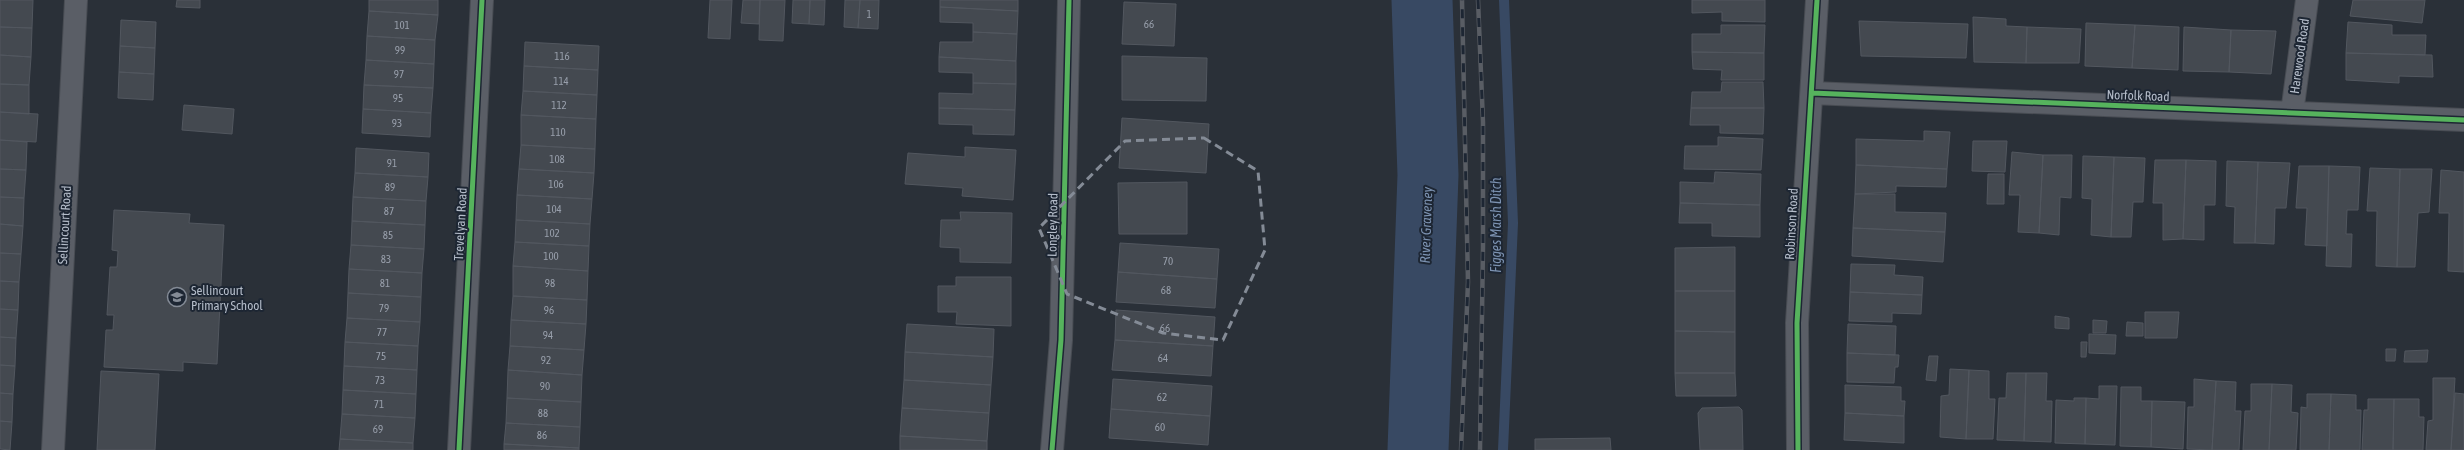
<svg xmlns="http://www.w3.org/2000/svg" width="2464" height="450" font-family="'Asap Condensed',sans-serif">
  <style>
    .lines { fill: none; stroke-linecap: round; stroke-linejoin: round }
    .stream { stroke: #384963; stroke-width: 10 }
    .river { stroke: #384963; stroke-width: 61 }
    .building { fill: #444950; stroke: #52575f }
    .street-casing { stroke: #484c53; stroke-width: 24 }
    .street { stroke: #5a5e66; stroke-width: 22 }
    .rail-casing { stroke: #595d64; stroke-width: 4.5 }
    .rail { stroke: #1d2633; stroke-width: 3; stroke-dasharray: 9; stroke-linecap: butt }
    .cycleway-casing { stroke: #1d2633; stroke-width: 8 }
    .cycleway { stroke: #56b35d; stroke-width: 5 }
    .marked { fill: none; stroke: #848b96; stroke-width: 3; stroke-dasharray: 8 5; stroke-linejoin: round }
    .labels { text-anchor: middle; stroke-width: 4; stroke-linejoin: round; paint-order: stroke }
    .number-label { font-size: 11px; fill: #989fab }
    .street-label { font-size: 13px; fill: #b4bcc9; stroke: #1d2633 }
    .poi-label { font-size: 13px; fill: #b4bcc9; stroke: #1d2633; text-anchor: start }
    .water-label { font-size: 14px; font-style: italic; fill: #7c92b1; stroke: #1d2633 }
  </style>
  <rect width="100%" height="100%" fill="#2a3038"/>
  <g class="lines">
    <path class="stream" d="M1503,450L1513,223L1504,0"/>
    <path class="river" d="M1418,450L1428,175L1422,0"/>
  </g>
  <path class="building" d="M0,0H33L32,28L0,27Z
    M177,0H200V8L176,7Z
    M369,0H438V15L369,11Z
    M710,0H732L730,39L708,38Z
    M743,0H760L759,24L741,23Z
    M760,0H785L783,41L759,40Z
    M793,0H810L809,24L792,23Z
    M810,0H825L824,25L809,24Z
    M845,0H860L858,28L844,27Z
    M860,0H879L878,29L858,28Z
    M940,0H1018V11L940,7Z
    M1692,0H1765V22L1722,21V12L1692,13Z
    M2353,0H2425L2422,23L2350,16Z
    M1124,2L1176,4L1174,46L1122,44Z
    M940,7L1018,11L1017,34L973,32V23L940,22Z
    M369,11L438,15L435,40L367,36Z
    M1973,17L2006,19V26L2027,27L2026,63L1974,62Z
    M121,20L156,22L155,48L120,46Z
    M1859,21L1968,24L1966,58L1861,56Z
    M2348,22L2392,25V35H2426L2425,55L2346,53Z
    M2086,23L2135,25L2132,68L2085,66Z
    M1721,25H1765L1764,53L1692,52V34H1721Z
    M2135,25L2179,27L2178,70L2132,68Z
    M0,27L32,28L31,57L0,55Z
    M2027,27L2081,29L2079,63H2026Z
    M2184,27L2231,30L2229,72L2183,71Z
    M2231,30L2276,31L2271,74L2229,72Z
    M973,32L1017,34L1016,61L939,57L940,42H973Z
    M367,36L435,40L434,64L366,60Z
    M525,42L599,46L598,70L524,66Z
    M120,46L155,48L154,74L119,72Z
    M1692,52L1764,53V80H1721L1722,70L1693,69Z
    M2346,53L2432,55L2433,77L2399,76V83L2346,80Z
    M0,55L31,57L29,85L0,84Z
    M1122,56L1207,58L1206,101L1122,100Z
    M939,57L1016,61V84L973,83V73L939,72Z
    M366,60L434,64L433,88L364,85Z
    M524,66L598,70L597,95L523,91Z
    M119,72L154,74L153,100L118,98Z
    M1722,82H1763L1764,108H1691L1692,92H1721Z
    M973,83L1016,84L1015,110L939,108V93L973,94Z
    M0,84L29,85V114L0,112Z
    M364,85L433,88L431,113L363,109Z
    M523,91L597,95L596,119L521,115Z
    M184,105L234,109L232,134L182,130Z
    M939,108L1015,110L1014,135L973,134V125L939,124Z
    M1691,108H1764L1763,134L1720,133V125H1690Z
    M363,109L431,113L430,137L362,133Z
    M0,112L38,114L36,142L0,140Z
    M521,115L596,119L595,149L521,145Z
    M1122,118L1209,124L1206,173L1119,168Z
    M1924,131L1950,132L1947,169L1856,165V139L1924,141Z
    M1718,137L1763,139L1761,170L1684,169L1685,146H1718Z
    M0,140L27,142L26,170L0,169Z
    M1973,141H2007L2005,172L1972,171Z
    M521,145L595,149L594,173L519,169Z
    M965,147L1016,150L1013,200L962,196L963,188L905,184L908,153L965,157Z
    M356,148L429,153L428,177L355,173Z
    M2012,152L2043,155L2039,233L2018,232L2020,195H2009Z
    M2043,155H2072L2071,198L2060,197L2059,235L2039,233Z
    M2083,156L2114,157L2111,237L2091,235L2092,199L2082,198Z
    M2114,157L2145,158L2143,202H2133L2131,237H2111Z
    M2155,160H2186L2183,239L2163,240V203H2153Z
    M2186,160L2216,161L2215,205H2204V240L2183,239Z
    M2227,161L2258,162L2255,243H2234L2235,207L2226,206Z
    M2258,162L2290,163L2286,208H2275L2274,244L2255,243Z
    M1856,165L1947,169L1946,187L1896,186V192L1855,194Z
    M2299,166H2329L2327,246L2305,245L2307,208H2296Z
    M2329,166L2360,167L2358,210H2347L2346,234H2352L2351,267L2326,266Z
    M2370,168L2400,169L2397,267L2376,266L2377,211H2367Z
    M0,169L26,170L24,198L0,197Z
    M519,169L594,173L592,199L517,195Z
    M2400,169H2432L2429,212L2418,213L2415,267H2397Z
    M2441,170L2464,172V272L2448,271L2449,213H2439Z
    M1715,172L1761,174L1760,205L1680,203V182L1714,183Z
    M355,173L428,177L426,201L353,197Z
    M1988,174H2004V204H1987Z
    M1187,182V234H1119L1118,183Z
    M1855,194H1895V212L1946,213L1945,232L1853,228Z
    M517,195L592,199L590,224L516,220Z
    M0,197L24,198L23,226L0,224Z
    M353,197L426,201L425,225L352,221Z
    M1680,203L1760,205V237L1712,236V223H1679Z
    M114,210L190,214L189,223L224,225L217,364L183,362V371L104,367L106,330H113L114,315H107L110,267H117L118,251L112,250Z
    M960,212L1012,213L1011,263L960,262V248L940,247L941,220H961Z
    M516,220L590,224L589,246L515,242Z
    M352,221L425,225L424,249L351,245Z
    M0,224L23,226L21,254L0,253Z
    M1853,228L1945,232L1943,262L1852,256Z
    M515,242L589,246L588,271L513,266Z
    M1120,243L1219,249L1217,279L1118,272Z
    M351,245L424,249L422,273L349,269Z
    M1735,247V291H1675V248Z
    M0,253L21,254L19,282L0,281Z
    M1851,264L1895,265L1894,275L1923,277L1922,295L1850,292Z
    M513,266L588,271L587,300L513,296Z
    M349,269L422,273L421,297L348,293Z
    M1118,272L1217,279L1215,308L1116,302Z
    M956,277H1011V326L956,324L957,312H938V286H956Z
    M0,281L19,282L18,310L0,309Z
    M1675,291H1735V332L1675,331Z
    M1850,292L1922,295L1921,314L1892,313V322L1849,321Z
    M348,293L421,297L420,322L347,318Z
    M513,296L587,300L586,324L511,320Z
    M0,309L18,310L16,338L0,337Z
    M1116,310L1215,317L1213,346L1115,340Z
    M2145,312H2179L2177,338H2145Z
    M2055,316L2069,318V329L2055,328Z
    M347,318L420,322L418,346L345,342Z
    M511,320L586,324L584,350L510,346Z
    M2093,320L2107,321L2106,333H2093Z
    M2127,322L2143,323V336H2126Z
    M907,324L994,329L993,357L905,352Z
    M1848,324L1896,326L1895,355L1847,353Z
    M1675,331L1735,332V373H1675Z
    M2089,334L2116,335L2115,354L2089,353Z
    M0,337L16,338L15,366L0,365Z
    M1115,340L1213,346L1211,376L1112,370Z
    M345,342L418,346L417,370L344,366Z
    M2081,342H2087L2086,357H2081Z
    M510,346L584,350L582,375L508,370Z
    M2386,349H2396L2395,361H2386Z
    M2428,350L2427,362H2404L2405,351Z
    M905,352L993,357L991,385L904,380Z
    M1847,353L1899,355L1898,367H1895L1894,383L1847,382Z
    M1929,356H1938L1936,381L1926,380Z
    M0,365L15,366L13,394L0,393Z
    M344,366L417,370L416,394L343,390Z
    M1950,369L1969,370L1966,439L1940,437L1941,396L1949,395Z
    M508,370L582,375L581,402L507,398Z
    M1969,370L1989,371V399H1995L1993,439H1966Z
    M101,371L159,374L155,450H97Z
    M1675,373H1735L1736,396H1676Z
    M2007,373H2026L2024,441L1997,440L1999,398H2006Z
    M2026,373H2047L2046,401H2052L2051,442L2024,441Z
    M2433,378H2455L2451,450H2426L2428,421L2433,420Z
    M1113,379L1212,386L1210,416L1111,409Z
    M2194,379L2216,381L2212,450L2187,449L2188,407H2194Z
    M904,380L991,385L989,413L902,408Z
    M2216,381L2236,382L2235,411H2241L2239,450H2212Z
    M2251,384H2272L2269,450H2243L2245,411H2251Z
    M2272,384L2292,385L2291,412L2298,413L2296,450H2269Z
    M1845,385L1901,387V401H1905L1904,416L1845,413Z
    M2099,386H2117L2115,445L2085,444L2086,398L2099,399Z
    M2121,387H2141V401H2152L2151,447L2120,446Z
    M343,390L416,394L415,418L342,414Z
    M0,393L13,394L12,422L0,421Z
    M2455,393L2464,394V450H2451Z
    M2307,394H2331L2329,450H2300L2301,407L2307,408Z
    M2331,394L2356,395V410H2361L2360,450H2329Z
    M507,398L581,402L580,427L506,423Z
    M2074,398H2086L2085,444L2055,443L2056,400L2074,401Z
    M2368,399H2394L2393,450H2362L2364,410H2368Z
    M2394,399H2419V417H2424L2423,450H2393Z
    M2152,401L2185,402L2183,449L2151,447Z
    M1739,407L1742,410L1743,450H1700L1698,413L1702,408Z
    M902,408L989,413L987,441L900,436Z
    M1111,409L1210,416L1208,445L1109,438Z
    M1845,413L1904,416V443L1844,440Z
    M342,414L415,418L413,443L340,439Z
    M0,421L12,422L10,450L0,449Z
    M506,423L580,427L579,448L504,444Z
    M900,436L987,441V450H900Z
    M1610,438L1611,450H1535V439Z
    M340,439L413,443V450H339Z
    M504,444L579,448V450H504Z"/>
  <g class="lines">
    <g class="street-casing">
      <path id="street" d="M1812,93L2464,120
        M2292,113L2307,0
        M53,450L76,0
        M459,450L482,0
        M1052,450L1061,340L1069,0
        M1798,450L1797,323L1817,0"/>
    </g>
    <use href="#street" class="street"/>
    <g class="rail-casing">
      <path id="rail" d="M1478,0L1483,122V247L1480,450
        M1461,450L1468,282L1462,0"/>
    </g>
    <use href="#rail" class="rail"/>
    <g class="cycleway-casing">
      <path id="cycleway" d="M1812,93L2464,120
        M459,450L482,0
        M1052,450L1061,340L1069,0
        M1798,450L1797,323L1817,0"/>
    </g>
    <use href="#cycleway" class="cycleway"/>
  </g>
  <path class="marked" d="M1204,138L1258,171L1265,250L1223,340L1163,333L1067,294L1039,228L1125,141Z"/>
  <defs>
    <g id="school-ring" transform="scale(1)"><circle r="9.5" fill="#1d2633" stroke="#848b96" stroke-width="1.5"/><path d="M0-5L7-2L0 1L-7-2ZM-4 1L0 2.5L4 1V4Q0 6-4 4Z" fill="#848b96"/></g>
  </defs>
  <g fill-rule="evenodd">
    <use href="#school-ring" x="177" y="297"/>
  </g>
  <g class="labels">
    <g class="number-label">
      <text x="869" y="18">1</text>
      <text x="1149" y="28">66</text>
      <text x="402" y="29">101</text>
      <text x="400" y="54">99</text>
      <text x="562" y="60">116</text>
      <text x="399" y="78">97</text>
      <text x="561" y="85">114</text>
      <text x="398" y="102">95</text>
      <text x="559" y="109">112</text>
      <text x="397" y="127">93</text>
      <text x="558" y="136">110</text>
      <text x="557" y="163">108</text>
      <text x="392" y="167">91</text>
      <text x="556" y="188">106</text>
      <text x="390" y="191">89</text>
      <text x="554" y="213">104</text>
      <text x="389" y="215">87</text>
      <text x="552" y="237">102</text>
      <text x="388" y="239">85</text>
      <text x="551" y="260">100</text>
      <text x="386" y="263">83</text>
      <text x="1168" y="265">70</text>
      <text x="385" y="287">81</text>
      <text x="550" y="287">98</text>
      <text x="1166" y="294">68</text>
      <text x="384" y="312">79</text>
      <text x="549" y="314">96</text>
      <text x="1165" y="332">66</text>
      <text x="382" y="336">77</text>
      <text x="548" y="339">94</text>
      <text x="381" y="360">75</text>
      <text x="1163" y="362">64</text>
      <text x="546" y="364">92</text>
      <text x="380" y="384">73</text>
      <text x="545" y="390">90</text>
      <text x="1162" y="401">62</text>
      <text x="379" y="408">71</text>
      <text x="543" y="417">88</text>
      <text x="1160" y="431">60</text>
      <text x="378" y="433">69</text>
      <text x="542" y="439">86</text>
    </g>
    <g class="street-label">
      <text transform="translate(2299 56) rotate(-82)" y="5">Harewood Road</text>
      <text transform="translate(2138 95) rotate(2)" y="5">Norfolk Road</text>
      <text transform="translate(460 224) rotate(-87)" y="5">Trevelyan Road</text>
      <text transform="translate(1791 224) rotate(-87)" y="5">Robinson Road</text>
      <text transform="translate(64 225) rotate(-87)" y="5">Sellincourt Road</text>
      <text transform="translate(1052 225) rotate(-89)" y="5">Longley Road</text>
    </g>
    <g class="poi-label">
      <text x="191" y="295">Sellincourt<tspan x="191" dy="15">Primary School</tspan></text>
    </g>
    <g class="water-label">
      <text transform="translate(1426 225) rotate(-88)" y="5">River Graveney</text>
      <text transform="translate(1496 225) rotate(-90)" y="5">Figges Marsh Ditch</text>
    </g>
  </g>
</svg>
